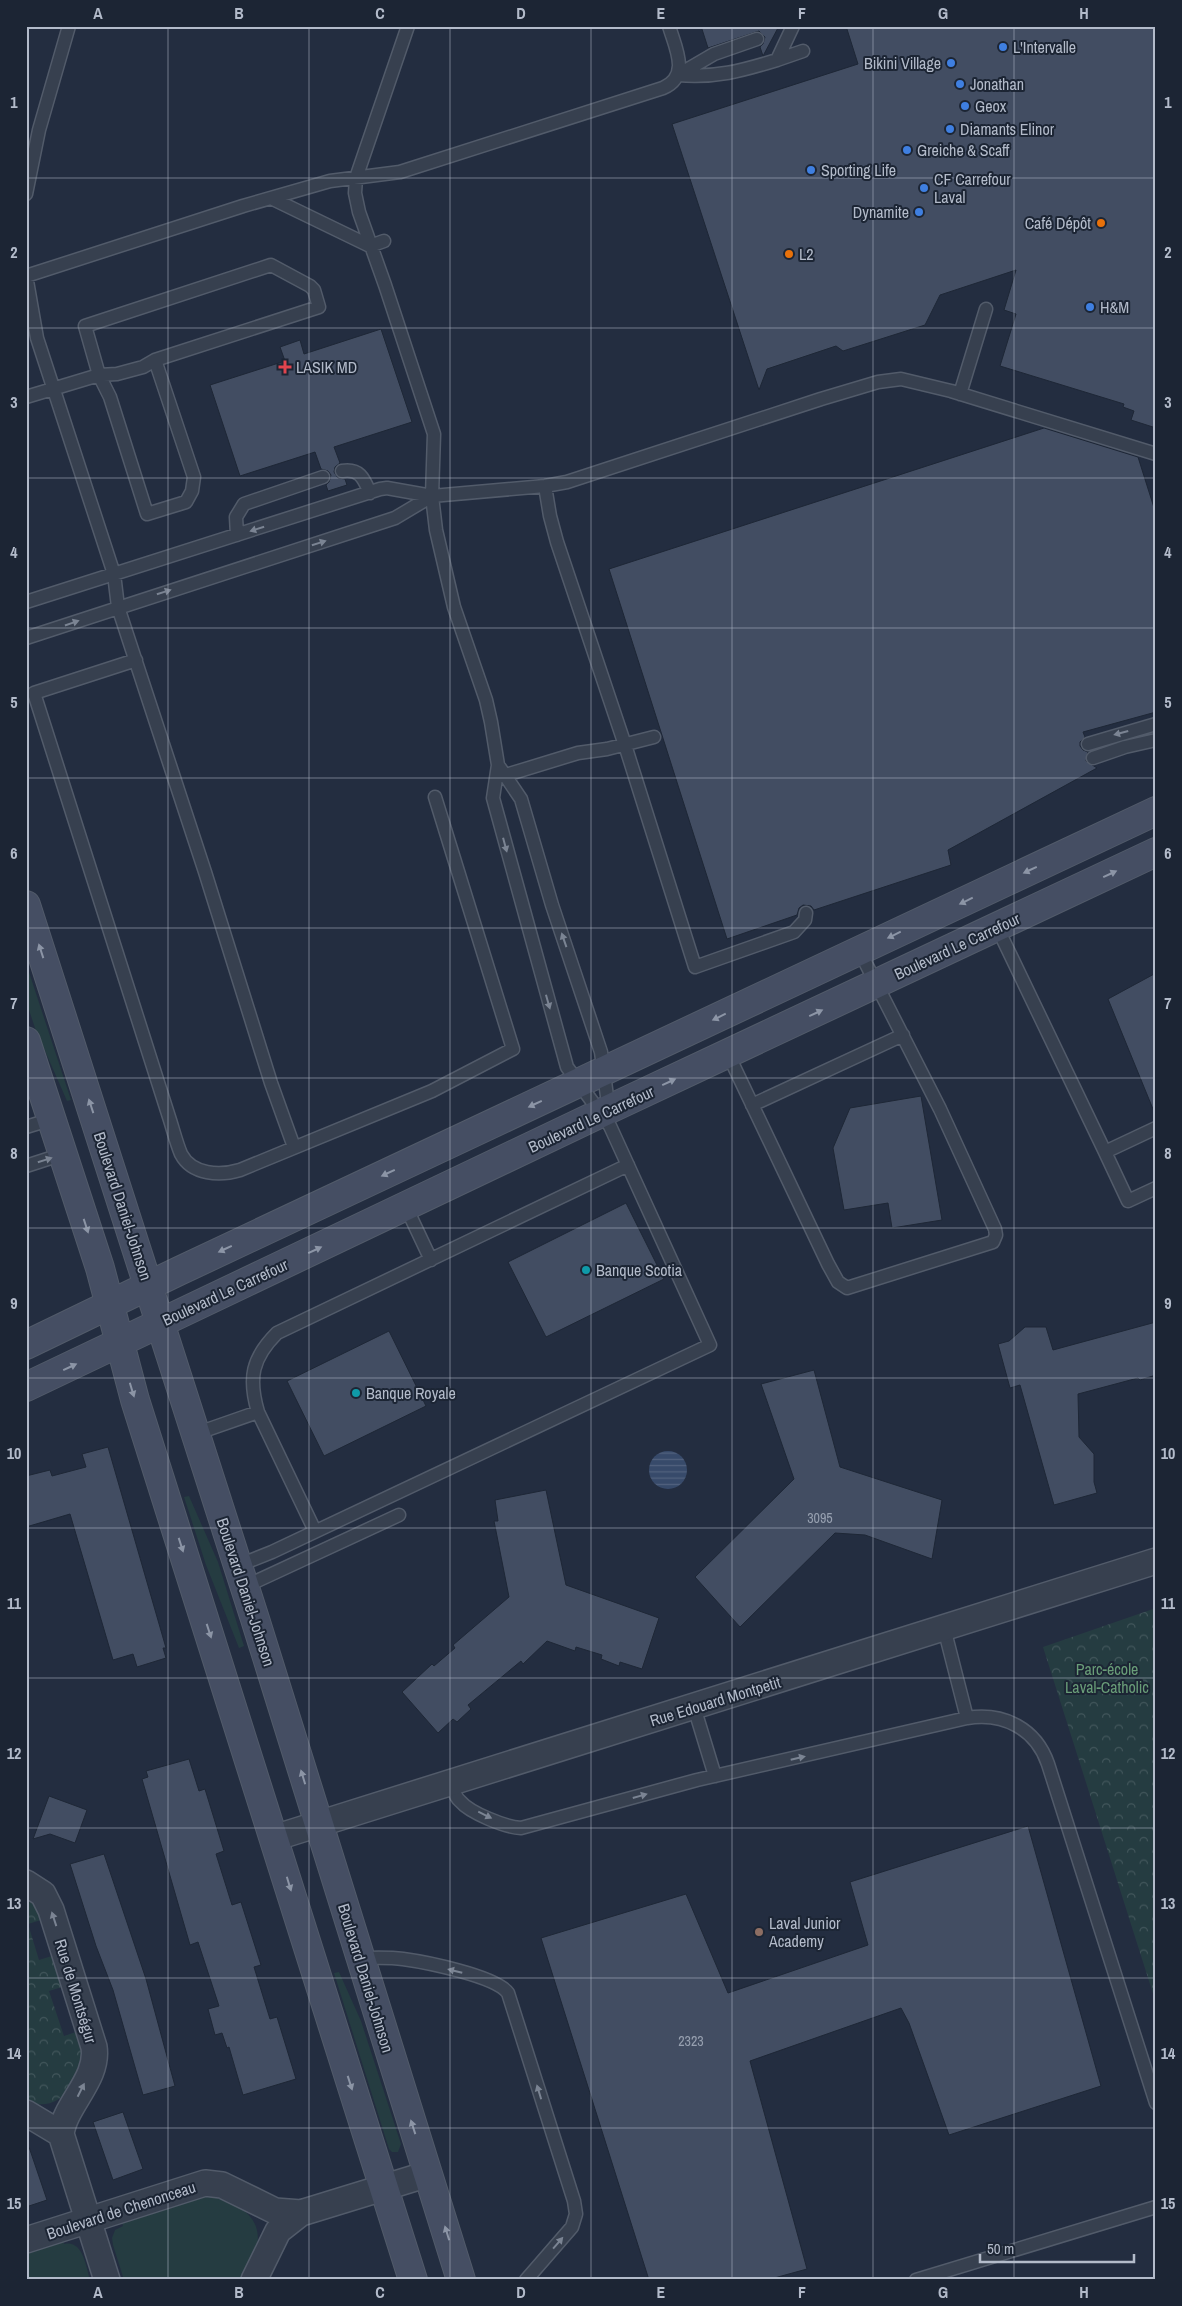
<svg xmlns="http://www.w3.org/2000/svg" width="1182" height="2306" font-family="'Archivo Narrow',sans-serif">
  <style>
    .grass { fill: #253c41 }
    .park { fill: url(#park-crowns) }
    .water { fill: url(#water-rules) }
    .building { fill: #424d62; stroke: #1e2736 }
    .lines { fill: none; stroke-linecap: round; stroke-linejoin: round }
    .lane-casing { stroke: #525b6a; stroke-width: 15 }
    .street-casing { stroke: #525b6a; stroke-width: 28 }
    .secondary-casing { stroke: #525b6a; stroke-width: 30 }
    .lane { stroke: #37404f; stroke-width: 12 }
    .street { stroke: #37404f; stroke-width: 25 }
    .secondary { stroke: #454e63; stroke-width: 28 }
    .oneway { fill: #7b8493 }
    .oneway2 { fill: #8c95a6 }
    .grid { fill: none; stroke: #b3bbca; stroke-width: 1; stroke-opacity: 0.55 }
    .shop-dot { fill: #3f7fe0; stroke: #1c2534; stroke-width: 2 }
    .food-dot { fill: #e8710a; stroke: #1c2534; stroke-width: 2 }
    .health-dot { fill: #e0444e; stroke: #1c2534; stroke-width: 2 }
    .culture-dot { fill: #0f9aa8; stroke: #1c2534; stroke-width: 2 }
    .education-dot { fill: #8d6e63; stroke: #1c2534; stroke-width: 2 }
    .labels { text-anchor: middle; stroke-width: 4; stroke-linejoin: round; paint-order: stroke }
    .number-label { font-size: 14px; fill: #97a0b0 }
    .poi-label { font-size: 16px; fill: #b3bbca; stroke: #1c2534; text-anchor: start }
    .street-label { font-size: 16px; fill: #b3bbca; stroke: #1c2534 }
    .park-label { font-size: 16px; fill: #699d78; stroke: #1c2534 }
    .neatline { fill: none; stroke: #b3bbca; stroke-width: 2 }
    .grid-label { font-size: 16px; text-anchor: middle; font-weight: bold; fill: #b3bbca }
  </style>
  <defs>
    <pattern id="park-crowns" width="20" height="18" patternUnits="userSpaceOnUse" patternTransform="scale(1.25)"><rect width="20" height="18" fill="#253c41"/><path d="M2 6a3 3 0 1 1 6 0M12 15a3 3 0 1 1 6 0" fill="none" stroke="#42565b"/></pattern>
    <pattern id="water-rules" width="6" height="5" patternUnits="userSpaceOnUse" patternTransform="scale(1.25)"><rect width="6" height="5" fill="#374a6a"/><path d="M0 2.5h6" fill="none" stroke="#52627e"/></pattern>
  </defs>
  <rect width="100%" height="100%" fill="#232d40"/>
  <path class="grass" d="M26,963L71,1100L67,1101L35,1028L26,1001Z
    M189,1496L218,1562L244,1646L239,1648L206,1565L184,1497Z
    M339,1972L361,2021L401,2144L398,2152H392L389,2149L334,1973Z
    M204,2195C216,2195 222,2198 233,2203C268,2222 262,2251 240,2280H124L113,2245L112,2238L115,2230L123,2226L121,2221Z
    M63,2240L64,2244C83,2240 86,2266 90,2280H26V2252Z"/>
  <path class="park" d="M1156,1608V2003L1043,1647Z
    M26,1896L36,1902L44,1919L28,1924L39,1960L55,1955L65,1986L49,1991L64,2036L79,2031L86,2055C73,2083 64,2113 26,2102Z"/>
  <path class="water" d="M649 1470a19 19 0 1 1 38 0a19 19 0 1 1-38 0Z"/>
  <path class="building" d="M701,26H779L763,56L760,47L763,44L765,37L759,31L708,48Z
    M846,26H1156V428L1131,420L1134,411L1123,407L1124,404L1000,366L1016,314L1004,310L1016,270L940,295L925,325L843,351L836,346L767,369L759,390L672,124L858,64Z
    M381,329L412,422L334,447L340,463L335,467L334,472L338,478L345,479L347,485L328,491L326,485L329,482L331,475L328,471L321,469L315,452L240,476L210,385L285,361L280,347L300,340L304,354Z
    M1044,428L1138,457L1156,514V712L1083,732L1085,737L1080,742V746L1083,750L1088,752L1086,761L1097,768L948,850L951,865L814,910L811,906L803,905L799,908L797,915L727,939L609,569Z
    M1156,973V1114H1155L1108,999Z
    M921,1096L942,1220L892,1228L888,1203L844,1210L833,1148L850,1108Z
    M626,1203L664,1279L546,1337L508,1262Z
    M1156,1322V1375L1140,1380L1138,1378L1078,1394L1079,1437L1094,1454V1482L1097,1493L1054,1505L1020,1385L1010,1388L998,1344L1009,1341L1025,1327H1046L1053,1350Z
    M389,1331L426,1406L324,1456L287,1381Z
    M814,1370L840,1467L942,1500L932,1559L865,1535L835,1533L740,1627L695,1577L794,1479L761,1384Z
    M108,1447L166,1648H163L166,1658L137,1667L133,1654L113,1660L70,1514L26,1527V1476L50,1470L52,1476L86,1467L82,1454Z
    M546,1490L566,1585L659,1618L642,1669L620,1662L619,1666L601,1659L602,1655L576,1647L575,1651L547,1641L523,1664L521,1661L468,1705L471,1709L457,1722L453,1719L438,1733L402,1692L432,1664L434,1666L455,1648L453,1645L509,1597L494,1521H498L495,1500Z
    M189,1759L199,1791L205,1789L224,1851L216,1854L232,1905L241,1902L261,1965L254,1967L270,2019L277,2017L296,2079L243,2095L229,2047L227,2048L222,2033L215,2035L208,2009L219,2006L198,1942L190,1945L142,1779L148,1777L146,1771Z
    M49,1796L87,1810L75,1843L50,1834L33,1839Z
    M1028,1826L1101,2086L949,2135L909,2023L901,2008L750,2061L807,2269L767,2280H649L541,1938L686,1894L728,1993L868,1945L850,1882Z
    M104,1854L146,1979L175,2086L143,2095L113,1990L96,1946L70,1864Z
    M123,2112L143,2169L113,2180L93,2122Z
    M26,2147H29L47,2200L26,2207Z"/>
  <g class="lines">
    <g class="lane-casing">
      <path id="lane" d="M777,60L803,51
        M678,75C716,78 741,71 777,60L793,26
        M678,75L714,54L757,39
        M26,194L39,130L69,26
        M273,199L370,246L384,241
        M26,275L37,338L114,574L118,607L205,872L271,1083L294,1147
        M26,276L243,206L330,181L400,172L663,88C691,76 675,47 669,26
        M960,394L986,309
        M26,397L99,375L117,374L143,367L155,360L319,307L314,290L310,286L271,265L85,326L99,375L110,397L147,514L186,502L192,491L194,477L155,360
        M342,471C360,468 364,479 370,493
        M545,486L550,516L557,542L625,745L695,967L794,932L805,920L806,913
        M237,535L236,517L244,504L323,477
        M26,602L380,489L387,488L432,496L545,486L567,482L821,399L878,382L901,379L951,391L1156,454
        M26,638L395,518L432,496
        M136,660L34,693L169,1117C173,1129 176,1142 181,1154C192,1175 220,1176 240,1170L432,1091L513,1049L435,797
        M1088,744L1156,724
        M1093,758L1125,747L1156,740
        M498,765L521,799L552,905L601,1052L609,1111
        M506,775L578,753L607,749L654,737
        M997,927L1105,1152L1156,1128
        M728,1054L828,1264L838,1282L847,1288L993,1242L996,1235L995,1229L940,1109L860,952
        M752,1105L903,1035
        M26,1127L52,1119
        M1105,1152L1128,1201L1156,1188
        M26,1166L63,1154
        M406,1207L431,1260
        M258,1412L315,1531
        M195,1434L258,1412C248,1378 252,1358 277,1333L628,1165
        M237,1566L272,1552L710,1345L610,1126L567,1067L493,798L498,765L491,722L486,700L454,607L436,530L432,496L434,434L385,285L359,212L355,193L356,178L408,26
        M244,1587L399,1515
        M944,1628L967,1718
        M694,1707L715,1776
        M451,1783C453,1789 455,1797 460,1801C470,1813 505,1827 521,1828L697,1780L967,1718C1004,1712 1036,1729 1048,1764L1156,2103
        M360,1958C374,1958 388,1957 403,1959C425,1962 496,1976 508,1993L574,2201L576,2214L572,2227L526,2280
        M916,2280L1156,2207"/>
    </g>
    <g class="street-casing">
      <path id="street" d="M274,1838L1156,1561
        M26,1883L43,1894L51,1910L94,2047C99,2079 65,2104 61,2134L107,2280
        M26,2113L61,2134
        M26,2240L205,2183L222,2185L275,2211L301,2213
        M254,2280L278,2231L301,2213L428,2174"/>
    </g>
    <g class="secondary-casing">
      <path id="secondary" d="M26,905L255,1619L461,2280
        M26,1041L100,1268L135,1400L413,2280
        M26,1345L179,1271L1156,811
        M26,1387L601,1113L1156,852"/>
    </g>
    <use href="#lane" class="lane"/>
    <use href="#street" class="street"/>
    <use href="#secondary" class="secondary"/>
  </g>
  <defs><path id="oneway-solid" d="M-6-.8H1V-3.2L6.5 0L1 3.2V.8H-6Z" transform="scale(1.25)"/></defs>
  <g class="oneway">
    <use href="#oneway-solid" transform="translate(257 529) rotate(162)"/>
    <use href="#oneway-solid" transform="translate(319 543) rotate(-18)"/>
    <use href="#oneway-solid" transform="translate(164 592) rotate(-18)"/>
    <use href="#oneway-solid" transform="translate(72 623) rotate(-19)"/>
    <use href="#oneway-solid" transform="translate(1121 733) rotate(165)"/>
    <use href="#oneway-solid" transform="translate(505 845) rotate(75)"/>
    <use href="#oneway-solid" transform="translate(564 940) rotate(-109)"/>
    <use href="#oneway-solid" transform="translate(548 1002) rotate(74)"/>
    <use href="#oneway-solid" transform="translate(45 1160) rotate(-17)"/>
    <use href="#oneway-solid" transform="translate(798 1758) rotate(-13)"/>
    <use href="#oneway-solid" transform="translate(640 1796) rotate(-16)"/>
    <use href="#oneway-solid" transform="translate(485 1815) rotate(26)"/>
    <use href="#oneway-solid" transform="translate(54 1919) rotate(-108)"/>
    <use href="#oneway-solid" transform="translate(455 1971) rotate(-166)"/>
    <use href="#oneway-solid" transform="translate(81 2090) rotate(-63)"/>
    <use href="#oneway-solid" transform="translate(539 2092) rotate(-107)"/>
    <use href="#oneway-solid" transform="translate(558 2243) rotate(-49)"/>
  </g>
  <g class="oneway2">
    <use href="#oneway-solid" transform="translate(1030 870) rotate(155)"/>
    <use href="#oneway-solid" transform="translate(1110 874) rotate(-25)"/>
    <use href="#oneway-solid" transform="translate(966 901) rotate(154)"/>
    <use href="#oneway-solid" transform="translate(894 935) rotate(154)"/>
    <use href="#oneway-solid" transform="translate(41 951) rotate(-108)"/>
    <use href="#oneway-solid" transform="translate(816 1013) rotate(-25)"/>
    <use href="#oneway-solid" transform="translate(719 1017) rotate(154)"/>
    <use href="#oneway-solid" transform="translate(669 1082) rotate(-25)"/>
    <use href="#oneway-solid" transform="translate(535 1104) rotate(155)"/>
    <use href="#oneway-solid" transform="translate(91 1106) rotate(-108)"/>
    <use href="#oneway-solid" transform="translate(388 1173) rotate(155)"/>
    <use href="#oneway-solid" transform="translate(86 1226) rotate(72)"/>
    <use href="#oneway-solid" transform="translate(225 1249) rotate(155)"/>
    <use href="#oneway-solid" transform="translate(315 1250) rotate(-25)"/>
    <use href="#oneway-solid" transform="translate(70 1367) rotate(-25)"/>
    <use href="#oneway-solid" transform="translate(132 1390) rotate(73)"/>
    <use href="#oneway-solid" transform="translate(181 1545) rotate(72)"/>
    <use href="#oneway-solid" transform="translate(209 1631) rotate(72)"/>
    <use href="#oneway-solid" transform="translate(303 1777) rotate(-107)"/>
    <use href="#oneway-solid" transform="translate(289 1884) rotate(73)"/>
    <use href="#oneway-solid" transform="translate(350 2083) rotate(72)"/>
    <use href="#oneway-solid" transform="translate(413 2127) rotate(-108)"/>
    <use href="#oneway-solid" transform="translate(447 2233) rotate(-107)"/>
  </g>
  <path class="grid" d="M168,26V2280M309,26V2280M450,26V2280M591,26V2280M732,26V2280M873,26V2280M1014,26V2280M26,178H1156M26,328H1156M26,478H1156M26,628H1156M26,778H1156M26,928H1156M26,1078H1156M26,1228H1156M26,1378H1156M26,1528H1156M26,1678H1156M26,1828H1156M26,1978H1156M26,2128H1156"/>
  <g class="shop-dot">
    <circle cx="1003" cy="47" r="5"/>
    <circle cx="951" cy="63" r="5"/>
    <circle cx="960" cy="84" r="5"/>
    <circle cx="965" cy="106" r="5"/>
    <circle cx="950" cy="129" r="5"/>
    <circle cx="907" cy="150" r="5"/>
    <circle cx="811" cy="170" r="5"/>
    <circle cx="924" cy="188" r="5"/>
    <circle cx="919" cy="212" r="5"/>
    <circle cx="1090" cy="307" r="5"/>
  </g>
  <g class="food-dot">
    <circle cx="1101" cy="223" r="5"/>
    <circle cx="789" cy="254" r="5"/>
  </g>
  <path class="health-dot" d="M282.5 359.5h5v5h5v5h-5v5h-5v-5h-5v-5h5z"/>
  <g class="culture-dot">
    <circle cx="586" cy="1270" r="5"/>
    <circle cx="356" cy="1393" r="5"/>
  </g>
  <circle class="education-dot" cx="759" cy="1932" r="5"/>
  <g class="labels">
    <g class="number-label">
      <text x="820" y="1523">3095</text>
      <text x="691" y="2046">2323</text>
    </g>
    <g class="poi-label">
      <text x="1013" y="53">L'Intervalle</text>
      <text x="941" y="69" text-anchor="end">Bikini Village</text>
      <text x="970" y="90">Jonathan</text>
      <text x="975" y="112">Geox</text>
      <text x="960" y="135">Diamants Elinor</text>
      <text x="917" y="156">Greiche &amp; Scaff</text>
      <text x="821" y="176">Sporting Life</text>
      <text x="934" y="185">CF Carrefour<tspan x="934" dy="18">Laval</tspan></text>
      <text x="909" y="218" text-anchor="end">Dynamite</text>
      <text x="1091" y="229" text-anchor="end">Café Dépôt</text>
      <text x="799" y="260">L2</text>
      <text x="1100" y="313">H&amp;M</text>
      <text x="296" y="373">LASIK MD</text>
      <text x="596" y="1276">Banque Scotia</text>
      <text x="366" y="1399">Banque Royale</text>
      <text x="769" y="1929">Laval Junior<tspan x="769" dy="18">Academy</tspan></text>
    </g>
    <g class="street-label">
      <text transform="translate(957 946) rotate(-25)" y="6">Boulevard Le Carrefour</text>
      <text transform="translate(591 1119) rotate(-25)" y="6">Boulevard Le Carrefour</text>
      <text transform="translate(123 1206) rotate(72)" y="6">Boulevard Daniel-Johnson</text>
      <text transform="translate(225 1292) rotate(-25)" y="6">Boulevard Le Carrefour</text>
      <text transform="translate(246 1592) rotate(72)" y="6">Boulevard Daniel-Johnson</text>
      <text transform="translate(715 1701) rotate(-17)" y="6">Rue Edouard Montpetit</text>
      <text transform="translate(366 1978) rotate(73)" y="6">Boulevard Daniel-Johnson</text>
      <text transform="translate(76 1991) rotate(73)" y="6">Rue de Montségur</text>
      <text transform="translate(121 2210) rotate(-18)" y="6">Boulevard de Chenonceau</text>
    </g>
    <g class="park-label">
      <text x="1107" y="1675">Parc-école<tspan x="1107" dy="18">Laval-Catholic</tspan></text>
    </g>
  </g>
  <rect width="1182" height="2306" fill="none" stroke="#1c2534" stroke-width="55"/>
  <path d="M980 2254v8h154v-8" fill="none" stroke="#b3bbca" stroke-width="2.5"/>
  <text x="987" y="2254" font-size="15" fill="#b3bbca" stroke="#1c2534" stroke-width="4" paint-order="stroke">50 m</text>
  <rect x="28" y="28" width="1126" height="2250" class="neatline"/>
  <g class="grid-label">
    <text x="98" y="19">A</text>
    <text x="239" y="19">B</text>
    <text x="380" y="19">C</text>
    <text x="521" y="19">D</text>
    <text x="661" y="19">E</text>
    <text x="802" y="19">F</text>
    <text x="943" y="19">G</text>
    <text x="1084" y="19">H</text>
    <text x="14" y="108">1</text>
    <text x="1168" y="108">1</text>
    <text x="14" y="258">2</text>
    <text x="1168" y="258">2</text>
    <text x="14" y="408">3</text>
    <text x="1168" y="408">3</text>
    <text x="14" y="558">4</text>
    <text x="1168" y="558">4</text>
    <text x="14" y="708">5</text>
    <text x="1168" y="708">5</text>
    <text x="14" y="859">6</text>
    <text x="1168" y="859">6</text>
    <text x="14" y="1009">7</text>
    <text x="1168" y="1009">7</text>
    <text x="14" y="1159">8</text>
    <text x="1168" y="1159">8</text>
    <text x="14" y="1309">9</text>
    <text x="1168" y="1309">9</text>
    <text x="14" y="1459">10</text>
    <text x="1168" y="1459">10</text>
    <text x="14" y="1609">11</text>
    <text x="1168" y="1609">11</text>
    <text x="14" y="1759">12</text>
    <text x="1168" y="1759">12</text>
    <text x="14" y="1909">13</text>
    <text x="1168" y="1909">13</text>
    <text x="14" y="2059">14</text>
    <text x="1168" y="2059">14</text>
    <text x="14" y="2209">15</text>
    <text x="1168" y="2209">15</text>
    <text x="98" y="2298">A</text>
    <text x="239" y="2298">B</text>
    <text x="380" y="2298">C</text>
    <text x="521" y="2298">D</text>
    <text x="661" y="2298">E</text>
    <text x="802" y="2298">F</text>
    <text x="943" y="2298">G</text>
    <text x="1084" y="2298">H</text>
  </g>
</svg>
